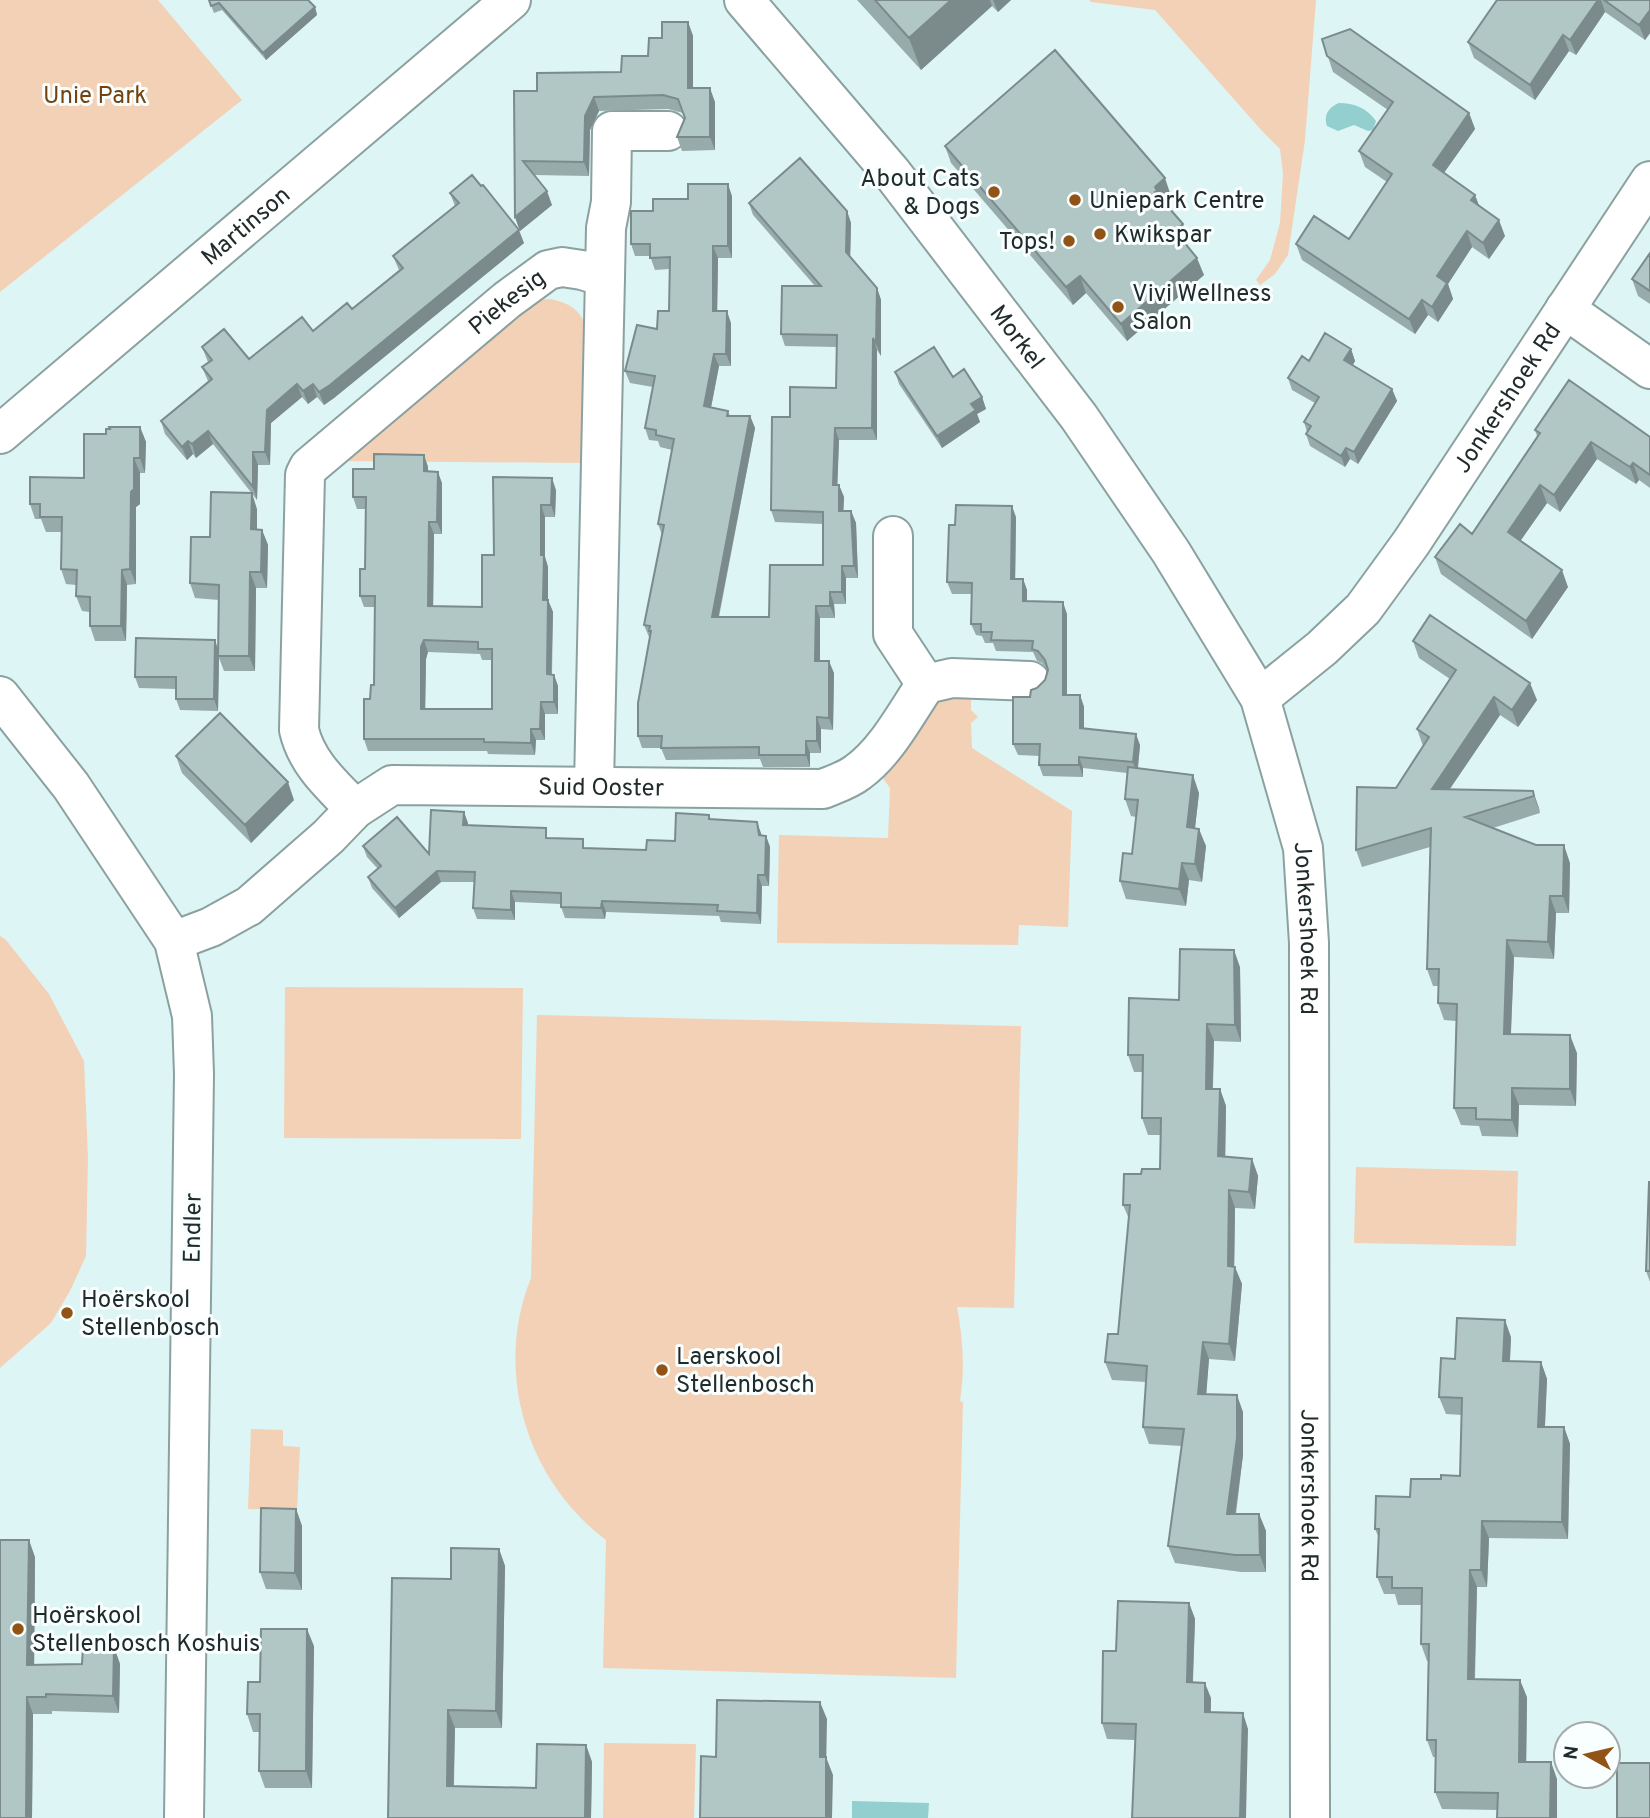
<svg xmlns="http://www.w3.org/2000/svg" width="1650" height="1818" font-family="Overpass,sans-serif">
  <style>
    .green { fill: #f3d1b6 }
    .water { fill: #93cfce }
    .lines { fill: none; stroke-linecap: round; stroke-linejoin: round }
    .minor-casing { stroke: #8ba1a0; stroke-width: 42 }
    .minor { stroke: #fff; stroke-width: 38 }
    .wall { fill: #97abaa; fill-rule: evenodd }
    .shaded-wall { fill: #7b8b8b }
    .building { fill: #b0c7c6; stroke: #7b8b8b; stroke-width: 2; fill-rule: evenodd }
    .poi-dot { fill: #915416; stroke: #f9fefe; stroke-width: 2.5 }
    .labels { text-anchor: middle; stroke-width: 6; stroke-linejoin: round; paint-order: stroke }
    .park-label { font-size: 24px; fill: #744210; stroke: #f9fefe }
    .poi-label { font-size: 24px; fill: #222b2b; stroke: #f9fefe; text-anchor: start }
    .street-label { font-size: 24px; fill: #222b2b; stroke: #f9fefe }
  </style>
  <rect width="100%" height="100%" fill="#ddf5f5"/>
  <path class="green" d="M0,0H158L242,100L0,292Z
    M1089,0H1316L1305,140L1288,255L1275,274L1260,285L1256,280L1270,260L1280,223L1283,173L1280,149L1263,132L1155,10L1091,2Z
    M550,299C569,303 580,309 586,327V463L339,461L535,300Z
    M971,696V710L978,717L971,723L972,748L1072,811L1068,927L1019,925L1018,945L777,943L779,835L888,838L890,788L880,774L938,697Z
    M0,936L6,940L49,994L84,1061L88,1158L86,1256L70,1291L51,1323L0,1368Z
    M285,987L523,988L521,1139L284,1138Z
    M537,1015L1021,1026L1014,1308L957,1307C963,1338 965,1370 960,1401L963,1402L956,1678L603,1668L606,1540C527,1481 493,1372 531,1278Z
    M1356,1167L1518,1171L1516,1246L1354,1243Z
    M251,1429L283,1430V1446L300,1447L297,1510L248,1509Z
    M604,1743L696,1744L694,1818H603Z"/>
  <path class="water" d="M1339,103C1354,103 1367,108 1376,121L1373,130L1368,131L1354,125L1338,131L1327,126C1323,115 1329,107 1339,103Z
    M852,1801L929,1803L928,1818H852Z"/>
  <g class="lines">
    <g class="minor-casing">
      <g id="minor">
        <path id="s1" d="M744,0L892,173L1079,417L1171,552L1260,698L1303,848L1309,943L1310,1818"/>
        <path d="M605,277L606,228L611,202L612,131H668"/>
        <path d="M1565,309L1650,369"/>
        <path id="s2" d="M0,434L511,0"/>
        <path d="M893,536V634L926,684"/>
        <path d="M0,696L71,786L174,941L192,1016L194,1074L184,1818"/>
        <path id="s3" d="M1260,698L1322,648L1363,609L1411,543L1650,181"/>
        <path id="s4" d="M355,809C332,785 307,764 299,730L305,475L309,467L507,300L548,270L562,267L582,270L605,277L594,785"/>
        <path id="s5" d="M174,941L211,927L249,906L328,837L355,809L392,785L823,789C835,784 848,780 858,772C887,751 906,713 926,684L952,678L1030,681"/>
      </g>
    </g>
    <use href="#minor" class="minor"/>
  </g>
  <path class="wall" d="M209,0L315,7L317,15L266,60L222,10L214,13Z
    M857,0H1011L998,12L992,6L921,70Z
    M1497,0H1650V33L1645,40L1605,12L1576,55L1569,51L1535,100L1474,58L1468,42Z
    M688,22L693,36V88L715,102V150L682,151L677,137L685,118L683,113L668,109L599,111L590,130L589,176L534,175L552,205L520,231L515,217L514,91H537L621,72L648,56L662,38Z
    M1322,39L1469,113L1475,129L1444,173L1475,195L1479,206L1505,236L1489,259L1472,247L1448,284L1453,299L1438,322L1428,315L1415,334L1302,260L1296,244L1349,239L1387,182L1365,167L1359,151L1388,110L1333,72Z
    M945,146L1171,196L1164,202L1189,241L1186,244L1204,275L1127,341L1086,293L1073,305L951,163Z
    M450,193L524,243L334,398L324,405L317,397L308,404L302,397L271,423L270,465H258L257,500L213,444L196,458L193,454L187,460L165,434L161,421L208,381L202,367L208,362L202,347L249,359L313,331L352,309L399,270L393,256L455,206Z
    M732,196V258H718L717,311L731,323V366H719L711,407L728,411L730,416H750L755,428L719,617H769L823,565V524L775,522L771,510L790,417L836,388L837,347L785,346L781,334L815,286L753,215L749,203L847,211L851,223L850,258L877,288L881,300V356L877,350V440H839L837,485H839L844,497L843,511H851L856,523L858,578H846V604H834L835,618H820V661L834,673L833,730L821,729V753H810V767H763L760,759L666,760L661,748H642L638,736L650,637H649L644,625L662,535L658,524L672,450L660,447L658,441L649,440L645,428L653,387L630,383L625,371L657,329L669,311V269L655,270L650,256H635L631,244L653,211L688,199Z
    M1650,253V304L1638,296L1632,279Z
    M1351,349L1355,361L1353,365L1392,389L1397,401L1358,464L1350,459L1345,467L1310,446L1306,434L1307,432L1304,422L1315,403L1292,390L1288,378L1309,361Z
    M895,372L953,377L982,397L986,409L977,414L980,422L942,448L899,384Z
    M140,427L146,442L145,473H140V504L136,507V584L127,585L126,641H95L90,626V612L82,611L76,596V585L66,584L61,569L62,532H46L41,519H35L30,504L84,478L106,434Z
    M1535,430L1650,437V488L1639,480L1636,484L1597,459L1560,512L1547,503L1520,541L1568,587L1532,639L1441,574L1435,557L1472,534L1537,436Z
    M424,455L428,467V471L442,483V534H434L433,606L482,607L494,555L556,490L555,517H545V557L548,567V600L553,612L552,675H554L558,686V714H545V740H536L535,755L488,754L487,751H368L364,739L374,685L375,607H364L360,596L365,569L366,509H357L353,497ZM428,652L480,654L482,660H492V709H425L426,659Z
    M257,509V530H262L268,545L267,588H256L255,671H224L219,658L218,711L180,710L176,699V689L139,688L135,677L218,649L219,600L195,598L190,583L210,537Z
    M1016,517L1015,579H1023L1027,590V602L1067,614V695H1080L1084,707V728L1140,745L1138,769L1199,793L1195,828L1206,846L1202,882L1189,880L1186,906L1126,899L1120,881L1132,854L1136,817L1131,816L1125,799L1127,773L1083,768V777L1043,776L1039,765L1040,756L1018,755L1013,744L1030,697L1037,688L1045,680L1047,669L1042,663L1037,661L1033,652L996,651L993,643H985L982,636L976,635L971,624V594H952L947,582L955,525Z
    M1413,641L1537,700L1518,727L1500,715L1450,789L1533,791L1540,813L1493,828L1570,863L1569,913H1556L1554,959L1514,957L1511,1034L1577,1053L1576,1106L1519,1105L1518,1137L1482,1136L1479,1126L1461,1125L1454,1108L1456,1021L1444,1020L1438,1003L1439,986H1433L1427,969L1430,847L1362,867L1356,850L1423,746L1417,729L1450,679L1419,658Z
    M176,756L294,800L251,843L182,773Z
    M464,812L468,825L550,838L586,848L646,850L675,841L709,815L711,819L757,822L761,835L766,836L770,847L769,886H762L761,924L721,922L719,916L606,912L605,919L565,918L561,907V904L515,902V920L477,919L473,908L474,882H441L399,918L372,888L368,877L378,869L367,857L363,846L429,854Z
    M1240,967L1241,1042L1214,1041L1213,1089H1220L1226,1106L1225,1157L1252,1159L1258,1176L1255,1209L1235,1208L1234,1266L1242,1284L1235,1361L1209,1359L1206,1394L1243,1412V1455L1236,1514H1259L1266,1531V1572H1241L1175,1563L1168,1546L1182,1446L1149,1444L1143,1427L1146,1382L1112,1380L1105,1362L1118,1334L1129,1219L1123,1205L1141,1174L1160,1169L1161,1135H1148L1142,1118L1143,1072H1134L1128,1055L1179,1000Z
    M1650,1182V1282L1646,1271Z
    M1511,1337L1510,1361L1541,1362L1547,1379L1545,1427H1564L1570,1444L1568,1539L1489,1538L1487,1587H1477L1475,1679L1527,1697L1526,1762L1557,1779L1498,1810L1442,1809L1435,1792L1436,1757H1433L1427,1740L1428,1661H1427L1421,1644L1422,1605H1398L1395,1594H1384L1377,1577L1379,1538L1375,1529L1410,1497L1460,1476L1462,1415L1446,1414L1439,1397L1455,1359Z
    M296,1509L302,1526V1590L266,1589L260,1572Z
    M499,1549L505,1566L502,1728H455L454,1786L536,1788L586,1745L592,1762L591,1818H388L451,1579Z
    M35,1557L34,1665L82,1664L114,1647L120,1664L119,1713L52,1711V1714H33L32,1818H0Z
    M1189,1603L1195,1619L1193,1683L1211,1698V1712L1248,1729L1135,1740L1107,1739L1102,1723L1116,1651Z
    M314,1646L312,1788H265L259,1771L260,1732H253L247,1714L260,1682Z"/>
  <path class="shaded-wall" d="M951,0H990L992,6L921,70L909,38Z
    M993,0H1011L998,12Z
    M1598,0H1601L1605,12L1576,55L1570,40Z
    M315,7L317,15L266,60L263,53Z
    M1650,10V33L1645,40L1639,25Z
    M688,22L693,36V102L688,88Z
    M1563,35L1569,51L1535,100L1530,85Z
    M710,88L715,102V150L710,137Z
    M594,97L599,111L590,130L589,176L584,162L585,116Z
    M1469,113L1475,129L1438,181L1433,165Z
    M1165,178L1171,196L1162,203L1155,192V187Z
    M728,184L732,196V258L728,246Z
    M547,191L552,205L520,231L515,217Z
    M1475,195L1481,211L1471,200Z
    M847,211L851,223L850,264L846,252Z
    M1499,220L1505,236L1489,259L1483,243Z
    M1183,224L1189,241L1181,248L1175,231Z
    M519,230L524,243L334,398L324,405L319,392Z
    M1467,231L1472,247L1448,284L1453,299L1438,322L1432,307L1437,276Z
    M713,246L718,258L717,323L713,311Z
    M1197,258L1204,275L1127,341L1121,324Z
    M1080,276L1086,293L1073,305L1066,287Z
    M877,288L881,300V356L876,344Z
    M1422,300L1428,315L1415,334L1409,319Z
    M727,311L731,323V366L726,354Z
    M873,338L877,350V440L872,428Z
    M1351,349L1355,361L1349,371L1344,360Z
    M714,354L719,366L709,418L704,406Z
    M297,384L302,397L271,423L270,465L265,452L267,410Z
    M313,384L317,397L308,404L303,391Z
    M1392,389L1397,401L1358,464L1354,452Z
    M982,397L986,409L977,414L980,422L942,448L937,436L971,404Z
    M750,416L755,428L716,629L712,617Z
    M140,427L146,442L145,473L140,458Z
    M835,428L839,440L837,497L833,485Z
    M208,431L213,444L196,458L192,444Z
    M188,441L193,454L187,460L182,447Z
    M1591,442L1597,459L1560,512L1554,495Z
    M1346,448L1350,459L1345,467L1341,456Z
    M253,452L258,465L257,500L253,487Z
    M424,455L428,467V483L424,471Z
    M134,458L140,473V504L136,507V584L130,569L131,492Z
    M1633,463L1639,480L1636,484L1630,467Z
    M438,472L442,483V534L437,522Z
    M552,478L556,490L555,517L551,505Z
    M839,485L844,497L843,523L839,511Z
    M1540,485L1547,503L1514,550L1508,532Z
    M252,493L257,509V545L251,529Z
    M541,505L545,517V557L548,567V612L543,600L541,555Z
    M1012,506L1016,517L1015,590L1011,579Z
    M851,511L856,523L858,578L854,566Z
    M429,522L434,534L433,618L428,606Z
    M262,530L268,545L267,588L261,572Z
    M842,566L846,578V604L842,592Z
    M122,570L127,585L126,641L121,626Z
    M1562,570L1568,587L1532,639L1526,621Z
    M250,572L256,588L255,671L249,656Z
    M1023,579L1027,590V613L1023,601Z
    M830,592L834,604L835,618L830,606Z
    M548,600L553,612L551,686L547,674Z
    M1063,602L1067,614V707L1063,695Z
    M816,606L820,618V673L815,661Z
    M215,640L219,652L218,656L219,659L218,711L214,699Z
    M424,640L428,652L426,659L425,721L421,709V647Z
    M829,661L834,673L833,730L829,718Z
    M554,675L558,686V714L554,702Z
    M1530,683L1537,700L1518,727L1512,710Z
    M1080,695L1084,707V739L1080,728Z
    M1494,697L1500,715L1438,806L1432,789Z
    M541,702L545,714V740L540,729Z
    M817,717L821,729V753L817,741Z
    M531,729L536,740L535,755L531,743Z
    M1136,734L1140,745L1137,774L1133,762Z
    M806,741L810,753V767L806,755Z
    M1079,757L1083,768V777L1079,765Z
    M1193,775L1199,793L1193,845L1187,827Z
    M288,782L294,800L251,843L245,825Z
    M1533,791L1539,808L1540,813L1534,796Z
    M464,812L468,823L467,836L463,825Z
    M757,822L761,833L763,846L759,835Z
    M1199,829L1206,846L1202,882L1195,864Z
    M766,836L770,847L769,886L765,875Z
    M1564,845L1570,863L1569,913L1563,896Z
    M1182,863L1189,880L1186,906L1179,889Z
    M437,871L441,882L399,918L395,908Z
    M758,875L762,886L761,924L757,913Z
    M511,891L515,902V920L511,910Z
    M1550,896L1556,913L1554,959L1548,942Z
    M602,901L606,912L605,919L601,908Z
    M1507,940L1514,957L1510,1052L1504,1034Z
    M1234,950L1240,967L1241,1042L1235,1025Z
    M1207,1024L1214,1041L1212,1106L1206,1089Z
    M1570,1035L1577,1053L1576,1106L1570,1089Z
    M1512,1088L1519,1105L1518,1137L1512,1120Z
    M1220,1089L1226,1106L1225,1173L1218,1156Z
    M1252,1159L1258,1176L1255,1209L1249,1192Z
    M1229,1190L1235,1208L1234,1283L1228,1266Z
    M1235,1267L1242,1284L1235,1361L1229,1344Z
    M1505,1320L1511,1337L1509,1378L1503,1361Z
    M1203,1342L1209,1359L1205,1411L1198,1394Z
    M1541,1362L1547,1379L1544,1444L1538,1427Z
    M1237,1395L1243,1412V1455L1233,1531L1227,1514Z
    M1564,1427L1570,1444L1568,1539L1562,1522Z
    M296,1509L302,1526V1590L295,1573Z
    M1259,1514L1266,1531V1572L1260,1555Z
    M1482,1521L1489,1538L1487,1587L1481,1570Z
    M29,1540L35,1557L34,1682L27,1665Z
    M499,1549L505,1566L502,1728L496,1711Z
    M1470,1570L1477,1587L1474,1697L1468,1679Z
    M1189,1603L1195,1619L1192,1698L1187,1682Z
    M307,1629L314,1646L312,1788L306,1771Z
    M114,1647L120,1664L119,1713L113,1696Z
    M1520,1680L1527,1697L1526,1779L1519,1762Z
    M1205,1683L1211,1698L1210,1727L1205,1712Z
    M27,1697L33,1714L32,1818H26Z
    M820,1702L827,1719L826,1774L820,1757Z
    M448,1710L455,1728L453,1804L447,1786Z
    M1243,1713L1248,1729L1246,1818H1240Z
    M586,1745L592,1762L591,1818H585Z
    M826,1757L833,1775L832,1818H826Z
    M1551,1762L1557,1779V1818H1550Z"/>
  <path class="building" d="M209,0H308L315,7L263,53L219,3L211,6Z
    M875,0H951L909,38Z
    M1497,0H1598L1570,40L1563,35L1530,85L1468,42Z
    M1604,0H1650V10L1639,25Z
    M662,22H688V88H710V137H677L685,118L678,99L663,95L594,97L585,116L584,162L523,161L547,191L515,217L514,91H537V73L621,72L622,56H648L649,38H662Z
    M1350,29L1469,113L1433,165L1475,195L1471,200L1499,220L1483,243L1467,231L1437,276L1447,283L1432,307L1422,300L1409,319L1296,244L1314,216L1349,239L1392,174L1359,151L1393,102L1327,56L1322,39Z
    M1055,50L1165,178L1155,187L1157,191L1155,192L1183,224L1175,231L1197,258L1121,324L1080,276L1066,287L945,146Z
    M800,158L847,211L846,252L877,288L876,344L873,338L872,428H835L833,485H839V511H851L854,566H842V592H830V606H816L815,661H829V718L817,717V741H806V755H759V747L661,748L662,736H638V703L651,631H649L650,626L644,625L664,525L658,524L674,439L656,435V430L645,428L655,376L625,371L637,325L657,329L658,311H669L670,257L650,258V244H631V211H653V199H688V184H728V246H713V311H727L726,354H714L704,406L728,411L727,416H750L712,617H769L770,565H823V512L771,510L772,417H790V387L836,388L837,335L781,334L782,286H821L749,203Z
    M472,175L481,186L483,185L519,230L330,385L319,392L313,384L303,391L297,384L267,410L265,452H253V487L208,431L192,444L188,441L182,447L161,421L212,379L202,367L212,360L202,347L224,329L249,359L302,317L313,331L347,303L352,309L403,268L393,256L459,203L450,193Z
    M1650,253V291L1632,279Z
    M1325,333L1351,349L1344,360L1392,389L1354,452L1346,448L1341,456L1306,434L1311,426L1304,422L1319,397L1288,378L1302,356L1309,361Z
    M934,347L953,377L964,369L982,397L971,404L976,410L937,436L895,372Z
    M1569,380L1650,437V475L1633,463L1630,467L1591,442L1554,495L1540,485L1508,532L1562,570L1526,621L1435,557L1460,524L1472,534L1540,433L1535,430Z
    M109,427H140V458H134V489L131,492L130,569L122,570L121,626H90V597L76,596L77,570L61,569L62,517H40V504H30V477L84,478V434H106V429H110Z
    M374,454L424,455V471L438,472L437,522H429L428,606L482,607V555H494L493,477L552,478L551,505H541V555H544L543,600H548L547,674L554,675V702H541L540,729H531V743L484,742V739H364V699H370L371,685H374L375,596H360V569H365L366,497H353V469H374ZM424,640L478,642V649H492V709H421V647Z
    M211,492L252,493L251,529L262,530L261,572H250L249,656H218L219,585L190,583L191,537H210Z
    M956,505L1012,506L1011,579H1023V601L1063,602V695H1080V728L1136,734L1133,762L1079,757V765H1039L1040,744H1013V697H1030L1031,690L1037,688L1045,680L1048,670L1045,660L1038,651L1032,649L1033,641L991,640L992,632H981V624H971L972,583L947,582L949,525H955Z
    M1430,615L1530,683L1512,710L1494,697L1432,789L1533,791L1534,796L1465,817L1536,845H1564L1563,896H1550L1548,942L1507,940L1504,1034L1570,1035V1089L1512,1088V1120L1476,1119V1108H1454L1457,1004L1438,1003L1439,969H1427L1431,828L1356,850L1357,787L1396,788L1429,737L1417,729L1456,670L1413,641Z
    M136,638L215,640L214,699H176V677H135Z
    M220,713L288,782L245,825L176,756Z
    M1128,767L1193,775L1187,827L1199,829L1195,864L1182,863L1179,889L1120,881L1123,853L1132,854L1138,800L1125,799Z
    M431,810L464,812L463,825L546,828V838L583,839V848L646,850L647,840L675,841L676,813L709,815V819L757,822L759,835L766,836L765,875H758L757,913L717,911L718,905L602,901L601,908L561,907V893L511,891V910L473,908L475,872L437,871L395,908L368,877L381,866L363,846L397,817L429,854Z
    M1180,949L1234,950L1235,1025L1207,1024L1206,1089H1220L1218,1156L1252,1159L1249,1192L1229,1190L1228,1266L1235,1267L1229,1344L1203,1342L1198,1394L1237,1395V1438L1227,1514H1259L1260,1555H1235L1168,1546L1184,1429L1143,1427L1147,1366L1105,1362L1108,1334H1118L1130,1205H1123L1124,1174H1141L1142,1169H1160L1161,1118H1142L1143,1055H1128L1129,998L1179,1000Z
    M1649,1182H1650V1271H1646Z
    M1457,1318L1505,1320L1503,1361L1541,1362L1538,1427H1564L1562,1522L1482,1521L1481,1570H1470L1468,1679L1520,1680L1519,1762H1551L1550,1818H1497L1498,1793L1435,1792L1436,1740H1427L1429,1644H1421L1422,1588H1392V1577H1377L1379,1529H1375L1376,1496L1410,1497L1411,1479H1441V1475L1460,1476L1462,1398L1439,1397L1441,1358L1455,1359Z
    M261,1508L296,1509L295,1573L260,1572Z
    M0,1540H29L27,1665L82,1664L83,1646L114,1647L113,1696L46,1694V1697H27L26,1818H0Z
    M451,1548L499,1549L496,1711L448,1710L447,1786L536,1788L537,1744L586,1745L585,1818H388L392,1578L451,1579Z
    M1118,1601L1189,1603L1187,1682L1205,1683V1712L1243,1713L1240,1818H1132L1136,1724L1102,1723L1103,1651H1116Z
    M261,1629H307L306,1771H259L260,1714H247L248,1682H260Z
    M717,1700L820,1702V1757H826V1818H700L701,1756L716,1757Z
    M1617,1763H1650V1818H1617Z"/>
  <g class="poi-dot">
    <circle cx="994" cy="192" r="7"/>
    <circle cx="1075" cy="200" r="7"/>
    <circle cx="1100" cy="234" r="7"/>
    <circle cx="1069" cy="241" r="7"/>
    <circle cx="1118" cy="307" r="7"/>
    <circle cx="67" cy="1313" r="7"/>
    <circle cx="662" cy="1370" r="7"/>
    <circle cx="18" cy="1629" r="7"/>
  </g>
  <g class="labels">
    <g class="park-label">
      <text x="95" y="103">Unie Park</text>
    </g>
    <g class="poi-label">
      <text x="980" y="186" text-anchor="end">About Cats<tspan x="980" dy="28">&amp; Dogs</tspan></text>
      <text x="1089" y="208">Uniepark Centre</text>
      <text x="1114" y="242">Kwikspar</text>
      <text x="1055" y="249" text-anchor="end">Tops!</text>
      <text x="1132" y="301">Vivi Wellness<tspan x="1132" dy="28">Salon</tspan></text>
      <text x="81" y="1307">Hoërskool<tspan x="81" dy="28">Stellenbosch</tspan></text>
      <text x="676" y="1364">Laerskool<tspan x="676" dy="28">Stellenbosch</tspan></text>
      <text x="32" y="1623">Hoërskool<tspan x="32" dy="28">Stellenbosch Koshuis</tspan></text>
    </g>
    <g class="street-label">
      <text dy="8" stroke="none"><textPath href="#s2" startOffset="322">Martinson</textPath></text>
      <text dy="8" stroke="none"><textPath href="#s4" startOffset="620">Piekesig</textPath></text>
      <text dy="8" stroke="none"><textPath href="#s1" startOffset="434">Morkel</textPath></text>
      <text dy="8" stroke="none"><textPath href="#s3" startOffset="392">Jonkershoek Rd</textPath></text>
      <text dy="8" stroke="none"><textPath href="#s5" startOffset="480">Suid Ooster</textPath></text>
      <text dy="8" stroke="none"><textPath href="#s1" startOffset="1106">Jonkershoek Rd</textPath></text>
      <text transform="translate(192 1228) rotate(-89)" y="8">Endler</text>
      <text dy="8" stroke="none"><textPath href="#s1" startOffset="1673">Jonkershoek Rd</textPath></text>
    </g>
  </g>
  <g transform="translate(1587 1755) rotate(278)"><circle r="33" fill="#f9fefe" stroke="#a3aaaa" stroke-width="2"/>
  <path d="M0-5L12 26L0 18L-12 26Z" fill="#915416"/>
  <text y="-10" font-size="19" font-weight="bold" text-anchor="middle" fill="#222b2b">N</text>
  </g>
</svg>
